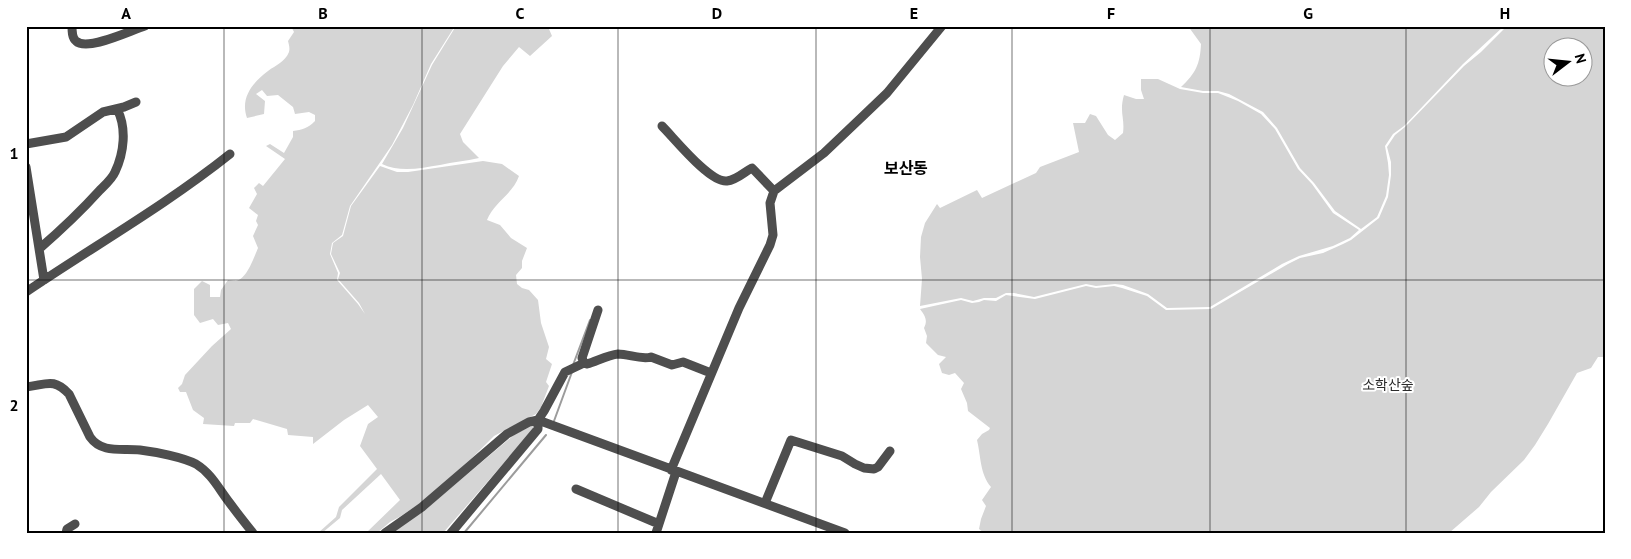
<svg xmlns="http://www.w3.org/2000/svg" width="1631" height="559" font-family="'PT Sans','Noto Sans KR',sans-serif">
  <style>
    .green { fill: #d5d5d5; fill-rule: evenodd }
    .lines { fill: none; stroke-linecap: round; stroke-linejoin: round }
    .stream { stroke: #9c9c9c; stroke-width: 2 }
    .minor { stroke: #4e4e4e; stroke-width: 9 }
    .grid { fill: none; stroke: #000; stroke-width: 1; stroke-opacity: 0.55 }
    .labels { text-anchor: middle; stroke-width: 4; stroke-linejoin: round; paint-order: stroke }
    .park-label { font-size: 14px; fill: #2c2c2c; stroke: #fff }
    .quarter-label { font-size: 16px; font-weight: bold; fill: #000; stroke: #fff }
    .neatline { fill: none; stroke: #000; stroke-width: 2 }
    .grid-label { font-size: 16px; text-anchor: middle; font-weight: bold; fill: #000 }
  </style>
  <rect width="100%" height="100%" fill="#fff"/>
  <path class="green" d="M291,26H455L431,64L413,105L392,145L350,206L342,235L332,243L330,254L338,273L337,280L358,304L365,314L359,303L338,279L340,273L331,254L333,243L343,236L351,206L380,166L397,172H408L483,161L502,164L519,176C513,194 494,202 487,220L500,225L511,238L527,248L522,261V268L516,275L517,284L522,288L529,290L538,300L541,323L549,347L546,359L552,364L546,382L549,386L541,407L536,414L494,436L473,457L426,499L401,516L390,522L377,533H366L400,500L381,474L342,510L340,518L322,533H318L336,517L339,507L377,469L360,446L368,424L378,417L368,405L344,420L313,444V437L288,435L287,429L253,419L250,423H235L234,426L203,424L204,418L193,410L186,392H180L178,388L182,384L185,375L212,346L231,329L228,323L218,325L213,319L200,323L194,315V289L202,281L210,285V297H220L221,290L228,280C229,280 235,281 236,281C247,279 254,257 258,248L253,236L258,225L256,221L258,215L249,208L257,194L254,188L259,183L263,186L285,159L266,146L270,144L284,153L293,137V131C302,130 308,128 315,121V115L309,112L295,114L293,107L278,95L267,96L262,90L256,94L265,101L264,114L247,118C240,98 252,83 268,71C276,65 285,62 289,52C290,48 289,45 288,41L294,32Z
    M456,26H574L549,29L552,36L530,56L519,47L503,66L460,134L463,142L479,158C466,161 453,162 440,165C421,168 401,173 382,164L403,128L432,65Z
    M1188,26H1504L1463,64L1404,126L1393,134L1385,146L1388,163L1389,175L1386,196L1377,217L1361,229L1335,211L1314,183L1300,168L1277,128L1263,112L1229,94L1218,91H1203L1181,87C1196,73 1200,64 1201,44Z
    M1507,26H1605V357H1598L1591,368L1577,373L1548,424L1535,445L1524,460L1491,492L1479,507L1449,533H984L979,529L981,519L986,506L982,500L991,487C980,474 981,457 977,440L982,434L989,430L990,428L968,411L967,403L961,389L964,383L955,373L949,375L942,373L939,364L946,357L938,355L926,343L927,336L924,328C928,320 925,316 920,309L961,300L972,303L979,302L984,300L996,301L1006,295L1035,299L1086,286L1096,288L1114,286L1122,288L1147,296L1166,310L1211,309L1288,264L1300,258L1323,253L1343,244L1351,240L1379,218L1388,197L1391,175V162L1387,147L1395,135L1405,127L1464,66L1481,52ZM1554,48H1584V78H1554Z
    M1141,79H1158L1180,89L1203,93H1218L1238,101L1261,114L1275,129L1298,169L1312,184L1333,213L1359,230L1350,238L1333,246L1299,256L1282,264L1210,307L1167,308L1148,294L1123,285L1115,284L1096,286L1086,284L1034,297L1014,293H1006L996,298H984L973,301L961,298L920,306L922,279L920,257L921,237L925,223L937,204L940,208L977,190L982,198L1036,173L1040,167L1079,152L1073,123H1085L1090,114L1096,116L1108,135L1115,140L1123,133C1125,118 1119,112 1124,95L1136,99H1144L1141,90Z
    M532,425L534,427L529,434L443,533H392L427,508L514,435Z"/>
  <g class="lines">
    <path class="stream" d="M573,365L590,320
      M554,421L572,372
      M464,533L546,435"/>
    <path class="minor" d="M72,26C72,31 72,38 76,41C87,52 131,30 145,26
      M662,126C675,139 710,183 727,181C737,180 744,172 752,168L774,191
      M26,144L66,137L103,112L124,107L136,102
      M26,167L44,280
      M39,249C61,230 81,211 100,190C105,185 112,179 115,172C124,153 127,128 117,109
      M26,292C94,246 166,205 230,154
      M598,310L582,358L584,363L587,364C597,361 608,355 618,354C629,354 641,360 651,357L672,365L683,362L711,373
      M26,387C46,385 53,377 69,394L90,437C102,454 122,448 140,450C156,452 182,457 196,464C211,473 219,489 229,502C237,513 245,523 253,533
      M538,420C640,458 743,495 845,533
      M671,470L739,308L770,245L773,235L770,203L774,191L824,153L864,115L887,93L942,26
      M576,489L659,524
      M765,503L791,440L842,456L855,464L864,468L874,469L878,467L890,451
      M66,533L67,529L75,524
      M385,533L422,507L507,434L529,422L538,420L544,411L565,372L584,363
      M451,533L538,429V420
      M656,533L676,472"/>
  </g>
  <path class="grid" d="M224,26V533M422,26V533M618,26V533M816,26V533M1012,26V533M1210,26V533M1406,26V533M26,280H1605"/>
  <g class="labels">
    <g class="park-label">
      <text x="1388" y="390">소학산숲</text>
    </g>
    <g class="quarter-label">
      <text x="906" y="174">보산동</text>
    </g>
  </g>
  <rect width="1631" height="559" fill="none" stroke="#ffffff" stroke-width="55"/>
  <g transform="translate(1568 62) rotate(74)"><circle r="24" fill="#ffffff" stroke="#999999"/>
  <path d="M0-4L9 19L0 12L-9 19Z" fill="#000000"/>
  <text y="-8" font-size="14" font-weight="bold" text-anchor="middle" fill="#000000">N</text>
  </g>
  <rect x="28" y="28" width="1576" height="504" class="neatline"/>
  <g class="grid-label">
    <text x="126" y="19">A</text>
    <text x="323" y="19">B</text>
    <text x="520" y="19">C</text>
    <text x="717" y="19">D</text>
    <text x="914" y="19">E</text>
    <text x="1111" y="19">F</text>
    <text x="1308" y="19">G</text>
    <text x="1505" y="19">H</text>
    <text x="14" y="159">1</text>
    <text x="14" y="411">2</text>
  </g>
</svg>
